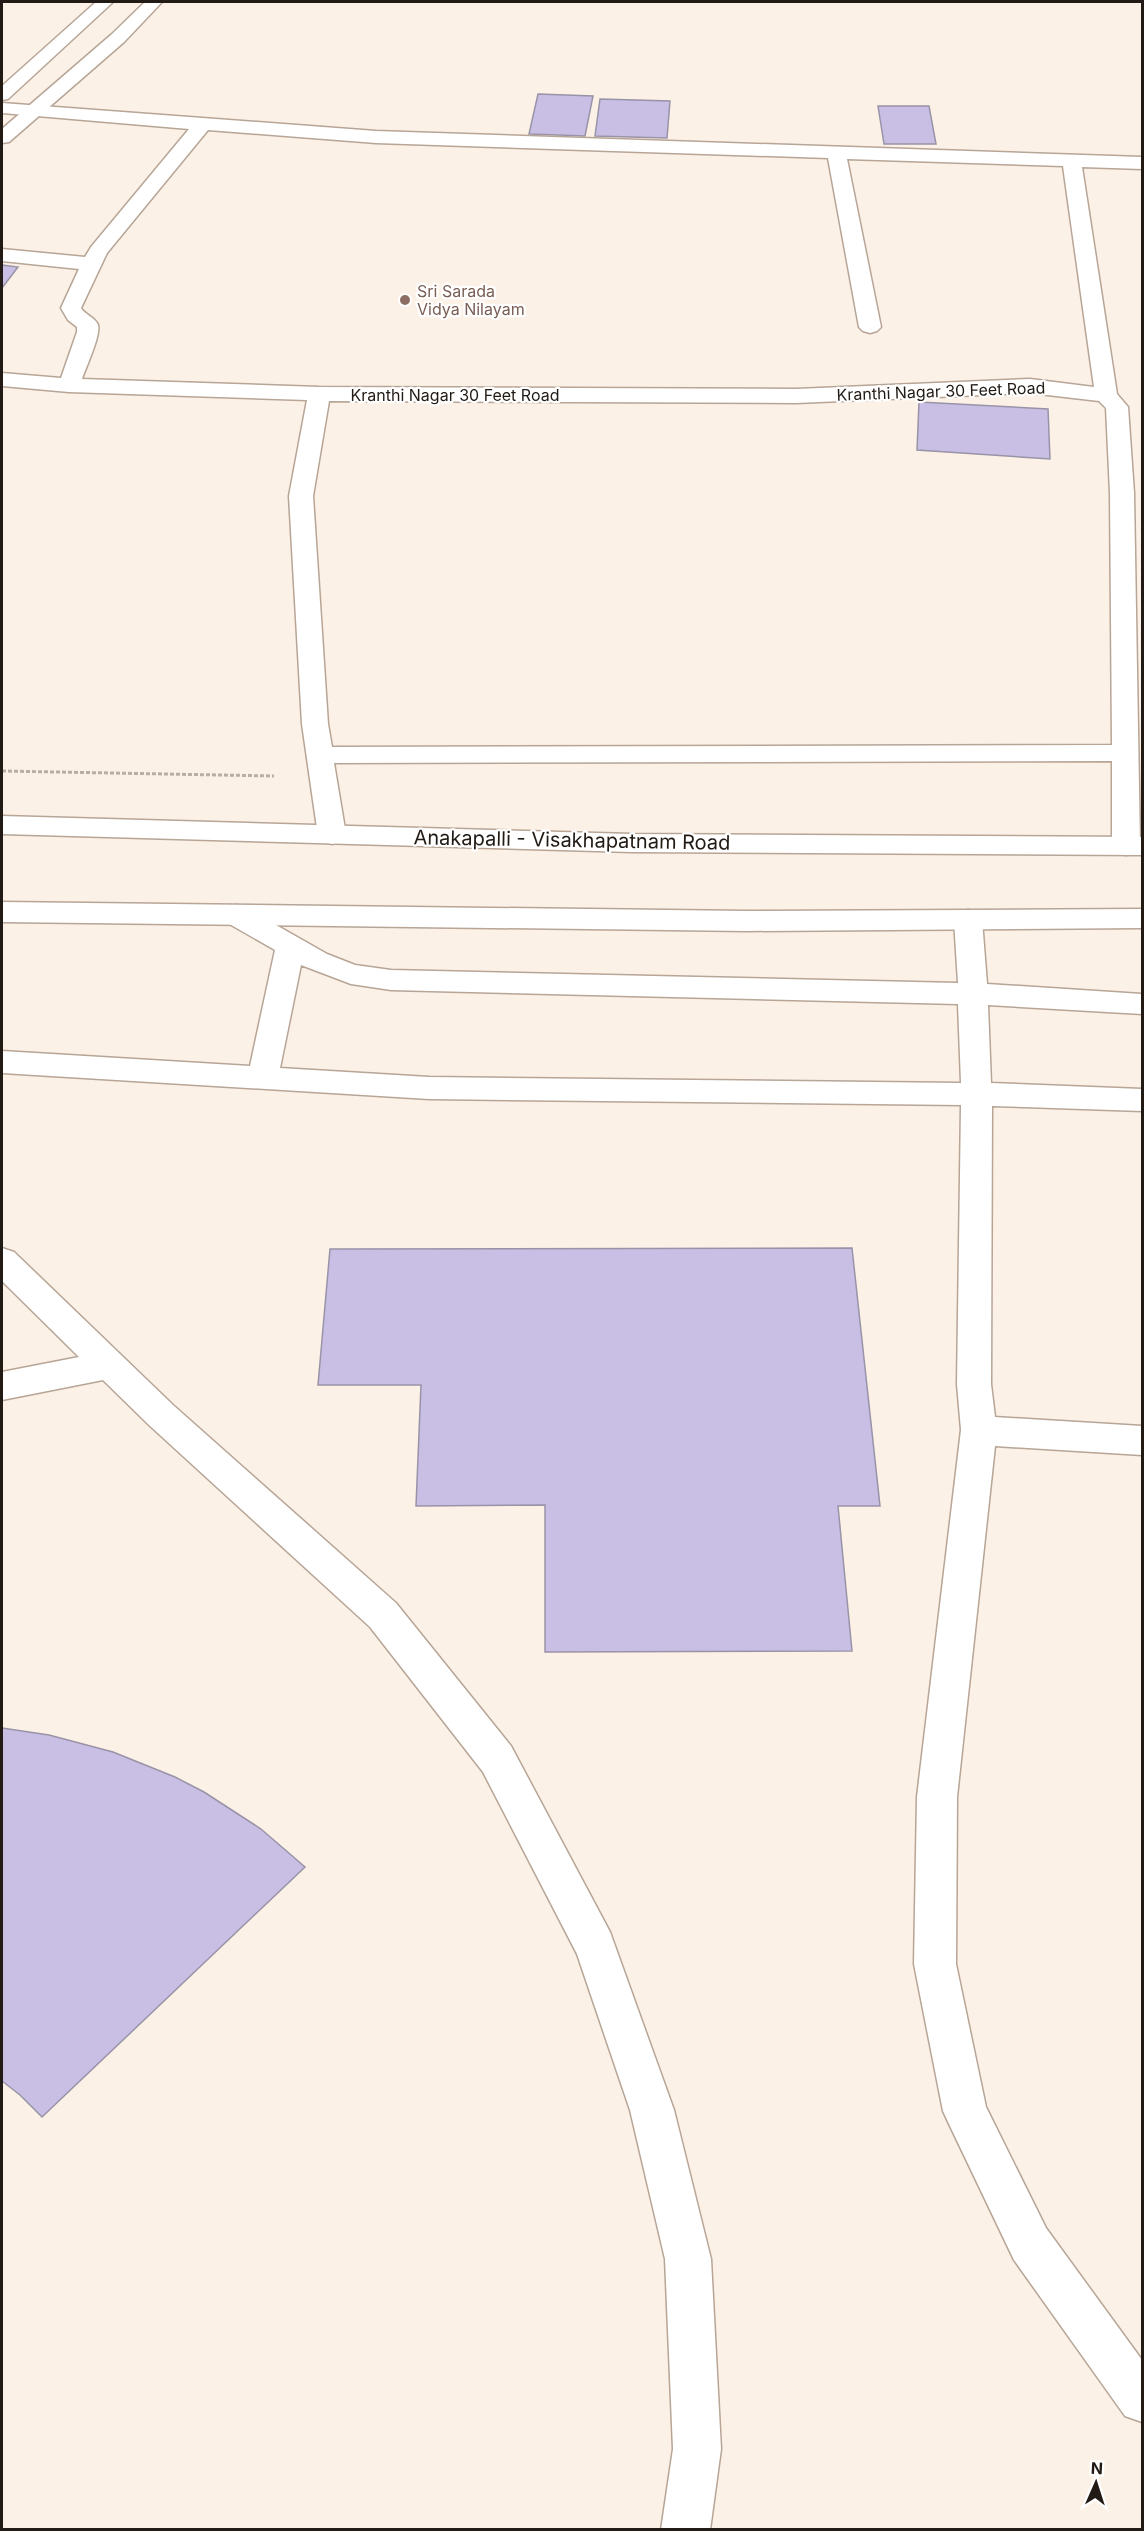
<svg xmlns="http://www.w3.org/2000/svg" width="1144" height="2531" font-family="Inter,sans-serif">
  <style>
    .building { fill: #c9bfe4; stroke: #9993a7; stroke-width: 1.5 }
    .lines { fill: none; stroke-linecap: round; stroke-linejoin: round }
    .minor-casing { stroke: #b7a596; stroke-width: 3 }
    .major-casing { stroke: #b7a596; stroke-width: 3 }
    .path { stroke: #b8aea6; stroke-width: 3; stroke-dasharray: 4 2; stroke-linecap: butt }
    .minor { fill: #fff; fill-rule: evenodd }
    .major { fill: #fff; fill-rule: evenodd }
    .education-dot { fill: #8d6e63; stroke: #fff; stroke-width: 2 }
    .labels { text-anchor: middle; stroke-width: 4.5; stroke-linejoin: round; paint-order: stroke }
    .far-education-label { font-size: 16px; fill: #785e54; stroke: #fff; text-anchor: start }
    .far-street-label { font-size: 16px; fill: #221b15; stroke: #fff }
    .street-label { font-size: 20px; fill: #221b15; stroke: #fff }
  </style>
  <rect width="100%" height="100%" fill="#fcf1e7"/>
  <path class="building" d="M538,94L593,96L585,136L529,134Z
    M600,99L670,101L667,138L595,136Z
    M878,106H929L936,144H884Z
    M2,265L18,267L2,288Z
    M919,402L1048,409L1050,459L917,450Z
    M852,1248L880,1506H838L852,1651L545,1652V1505L416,1506L421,1385H318L330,1249Z
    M2,1728L49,1735L113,1752L175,1777L204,1792L261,1829L305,1867L42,2117L20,2095L2,2081Z"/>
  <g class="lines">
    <g class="minor-casing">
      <path id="minor" d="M2,103L376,131L1142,157V169L1082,167L1117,394L1128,407L1134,493L1140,846L1136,852L1126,855L1116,852L1112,846V761L334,763L346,835L342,841L332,844L322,841L318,835L302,724L289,496L307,400L69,392L2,386V373L61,378L77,332V327L68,320L61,308L79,269L2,261V249L85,257L91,247L189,129L2,113ZM208,130L376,143L828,158L859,327L863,331L870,333L877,331L881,327L847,159L1063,166L1094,387L1030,379L796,389L319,387L82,379C86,367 101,335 98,325C95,317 85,315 81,308L107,253ZM1030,393L1099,401L1106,408L1110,493L1112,745L332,747L328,724L313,496L329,401L796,403Z
        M236,905L246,908L327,954L355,965L391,970L958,983L954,920L958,913L968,910L978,913L982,920L987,984L1142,994V1014L988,1005L991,1083L1142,1089V1111L992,1106L991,1384L995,1417L1142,1426V1455L995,1446L957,1797L956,1964L986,2107L1046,2228L1142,2360V2422L1125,2416L1014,2260L950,2126L943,2111L914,1964L917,1797L961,1430L957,1384L961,1105L429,1099L2,1073V1051L250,1066L275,950L226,922L222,915L226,908ZM301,965L351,984L391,990L958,1004L961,1083L429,1077L280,1068Z
        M2,1248L14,1252L173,1405L396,1603L511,1746L610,1932L674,2110L711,2259L721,2449L710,2530H661L673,2449L665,2259L630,2110L577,1954L483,1772L370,1627L149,1425L103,1380L2,1400V1372L79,1357L2,1281Z"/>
    </g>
    <g class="major-casing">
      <path id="major" d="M96,2H113L8,99L2,100V86Z
        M145,2H162L124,42L9,142L2,143V129L112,34Z
        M2,816L632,834L1142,837V855L632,852L2,834Z
        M2,902L747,911L1142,909V928L747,931L2,922Z"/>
    </g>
    <path class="path" d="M2,771L274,776"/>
    <use href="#minor" class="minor"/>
    <use href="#major" class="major"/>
  </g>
  <circle class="education-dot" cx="405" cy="300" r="6"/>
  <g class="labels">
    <g class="far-education-label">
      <text x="417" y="297">Sri Sarada<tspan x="417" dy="18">Vidya Nilayam</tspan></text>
    </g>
    <g class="far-street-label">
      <text transform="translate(941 391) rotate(-2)" y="6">Kranthi Nagar 30 Feet Road</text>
      <text x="455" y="401">Kranthi Nagar 30 Feet Road</text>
    </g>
    <g class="street-label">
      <text transform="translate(572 840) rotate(1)" y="7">Anakapalli - Visakhapatnam Road</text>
    </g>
  </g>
  <rect width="1144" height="2531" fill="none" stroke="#221b15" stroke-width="6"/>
  <g transform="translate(1096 2483) rotate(3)" stroke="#ffffff" stroke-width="4.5" paint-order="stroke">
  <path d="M0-4.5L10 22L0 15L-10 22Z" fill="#221b15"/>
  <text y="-9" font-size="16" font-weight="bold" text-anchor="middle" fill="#221b15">N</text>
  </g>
</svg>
